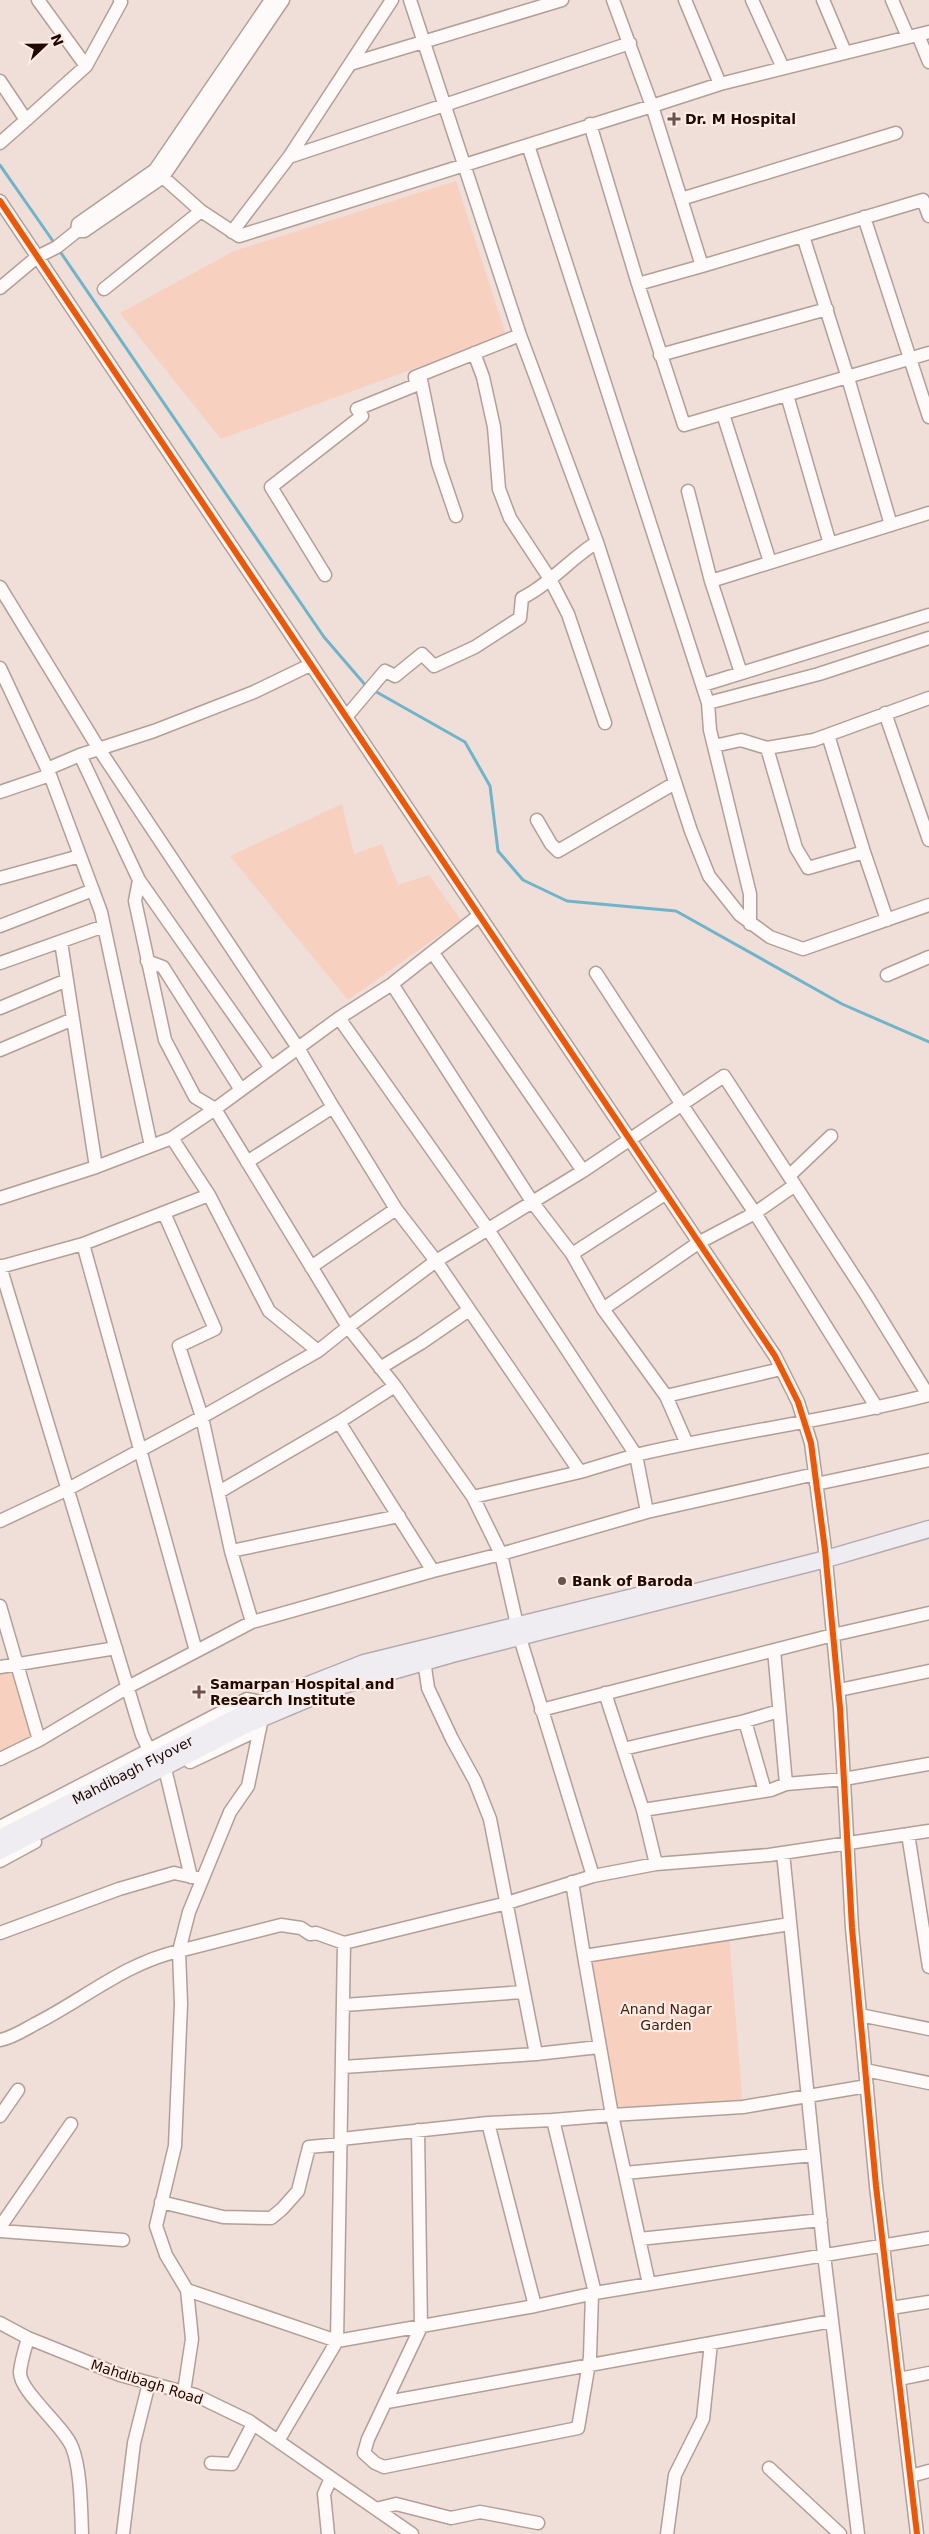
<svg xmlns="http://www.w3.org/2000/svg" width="929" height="2534" font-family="'DejaVu Sans',sans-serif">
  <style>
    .green { fill: #f7d0c0 }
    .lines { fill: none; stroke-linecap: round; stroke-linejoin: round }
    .stream { stroke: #70b4ca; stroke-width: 3 }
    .minor-casing { stroke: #b29f97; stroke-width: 15 }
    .major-casing { stroke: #b4abb0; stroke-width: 19 }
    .minor { stroke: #fdfaf9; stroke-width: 12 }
    .major { stroke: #f0edf2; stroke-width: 16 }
    .cycleway-casing { stroke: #fbece5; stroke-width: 9 }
    .cycleway { stroke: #e8590c; stroke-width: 6 }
    .poi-dot { fill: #69534c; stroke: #fbece5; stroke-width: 2 }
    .labels { text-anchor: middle; stroke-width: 4.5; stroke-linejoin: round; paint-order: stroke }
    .poi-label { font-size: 14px; font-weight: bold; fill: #210801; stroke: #fbece5; text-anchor: start }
    .street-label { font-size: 14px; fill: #210801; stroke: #fbece5 }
    .park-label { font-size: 14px; fill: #47200f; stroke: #fbece5 }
  </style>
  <rect width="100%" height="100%" fill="#efdfd8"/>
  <path class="green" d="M456,181L506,335L221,439L120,313L234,251Z
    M342,804L354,854L382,844L398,885L429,875L461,920L348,1000L230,856Z
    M16,1665L39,1740L0,1759V1667Z
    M729,1935L743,2107L612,2115L584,1956Z"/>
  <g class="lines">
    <path class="stream" d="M0,165L55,244
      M59,250L324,637L367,687
      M373,690L465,742L490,786L498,851L523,880L567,901L676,911L842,1004L929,1042"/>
    <g class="minor-casing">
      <path id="minor" d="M38,0L86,66
        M392,0L289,157L630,43
        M410,0L520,335L597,542L691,831L709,876L740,915L770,937L803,949L929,905
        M685,0L720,84
        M752,0L783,68
        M823,0L845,52
        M892,0L908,37
        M929,32L720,84L652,106L702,266L638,284L684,425L929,353
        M918,35L929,62
        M350,64L562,0
        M0,81L26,120L86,66L121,2L120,0
        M590,124L638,284
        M0,143L26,120
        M528,145L708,703L710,730L750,894V924
        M155,170L201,211L239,236L652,106L613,0
        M681,199L896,133
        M0,201C257,587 514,973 775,1356L798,1402L811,1443L825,1550L840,1708L852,1928L876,2186L917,2534
        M864,217L929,417
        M77,231L78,224L155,170L271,0
        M232,232L289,157
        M803,236L848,378L891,525
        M702,266L923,200L929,216
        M0,288L37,257L57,247L77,231H84L163,177L283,0
        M104,289L201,211
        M474,353L483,377L494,427L499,489L510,518L550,579L568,614L605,723
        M660,355L827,309
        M420,375L438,463L456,516
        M787,395L830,544
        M723,414L770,562
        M688,491L711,581
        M325,575L271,487L362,416L357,409L416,385L415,377L520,335
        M0,587L99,749L298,1048L333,1107
        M0,668L50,775
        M741,673L711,581L929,513
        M703,685L929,615
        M708,703L819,674L929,638
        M885,713L929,840
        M346,717L385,671L395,676L422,654L434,666L475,647L520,618L522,598C550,584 570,559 597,542
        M714,746L741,740L767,748L814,740L929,698
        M767,748L796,848L808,868L864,852L828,735
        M80,755L139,880
        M47,769L80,755L154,731L254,692L310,665
        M0,792L50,775L101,912L151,1146
        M537,820L551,844L558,851L675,783
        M864,852L887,920
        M0,878L80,856
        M477,917L392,984L339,1018L215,1109L348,1327L436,1261L583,1171L724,1076L867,1296L928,1395
        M0,926L93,890
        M61,942L96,1167
        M433,953L583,1171
        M147,961L163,967L241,1090
        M0,963L104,926
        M596,973L682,1105L755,1213L877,1408
        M887,975L929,957
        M392,984L533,1203L572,1254L603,1309L698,1243L755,1213L795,1185
        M0,1008L67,980
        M339,1018L487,1228L636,1455L580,1472L473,1497
        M0,1050L73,1019
        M172,1138L209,1195
        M247,1162L333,1107L396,1209L436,1261L580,1472
        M789,1176L831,1136
        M0,1198L96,1167L172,1138L215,1109L195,1097L165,1040L135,901L139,880L271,1068
        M164,1213L215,1329L179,1346L202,1417L231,1551L252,1622
        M83,1244L196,1651
        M572,1254L665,1194
        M0,1266L142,1735L149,1750
        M0,1267L83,1244L209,1195L269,1311L318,1351
        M311,1267L396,1209
        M603,1309L666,1396
        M380,1368L421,1343L469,1310
        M339,1422L433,1571L501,1554L647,1512L636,1455C733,1432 833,1420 929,1395
        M687,1444L666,1396L781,1369
        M816,1484L929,1460
        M219,1492L339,1422L395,1386
        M647,1512L815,1474
        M0,1521L68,1489L202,1417L318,1351L348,1327L395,1386L473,1497L501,1554L520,1638L593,1876L507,1903L344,1943L337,2341L535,2306L488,2123L341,2139
        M231,1551L399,1516
        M0,1606L39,1740L0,1759
        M774,1650L786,1784L844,1779L929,1764
        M0,1667L116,1648
        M839,1690L929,1671
        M605,1693L643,1810L656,1864
        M541,1710L833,1635L929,1613
        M745,1721L779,1711
        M39,1740L128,1687L252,1622L433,1571
        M623,1749L745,1721L765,1791
        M190,1762L260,1729
        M166,1773L191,1877
        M643,1810L771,1790L786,1784
        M0,1827L247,1699L265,1703
        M908,1834L929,1967
        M783,1853L824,2255L858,2534
        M0,1861L35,1842
        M593,1876L656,1864L769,1855L929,1831
        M572,1882L584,1956
        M790,1924L584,1956L612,2115L743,2107L867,2086
        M0,1933L119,1889L174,1873L202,1879
        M344,2005L523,1992
        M860,2015L929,2029
        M0,2040C12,2038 24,2030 35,2024C83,2000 125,1963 179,1951L189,1912L230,1812L248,1786L262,1718
        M536,2054L599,2047
        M343,2067L536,2054L490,1819L475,1781L452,1739L428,1688L423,1653
        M865,2070L929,2083
        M0,2116L18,2090
        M553,2120L612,2115L649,2284
        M488,2123L553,2120L595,2293
        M418,2130L421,2327L368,2439L364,2453L375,2463L384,2467L578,2428L590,2357L592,2294
        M625,2173L814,2155
        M161,2202L223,2217L271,2218L282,2209L298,2191L309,2147L341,2144
        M0,2227L71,2124
        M0,2231L123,2240
        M639,2239L821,2220
        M187,2290L166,2255L156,2226L175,2146L181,2004L179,1951L281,1925L301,1928L310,1934L316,1933L344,1943
        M535,2306L595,2293L929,2238
        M891,2308L929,2302
        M0,2323L28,2338L120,2375L195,2395L249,2421L412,2534
        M28,2338C25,2349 21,2361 20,2372C19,2391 63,2425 72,2447C81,2469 81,2509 82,2534
        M899,2379L929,2373
        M184,2392L192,2339L187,2290L337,2341L278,2441
        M387,2402L832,2321
        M211,2463L232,2464L253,2424
        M769,2468L840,2534
        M911,2476L929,2471
        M376,2509L396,2504L451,2518L480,2512L538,2523
        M123,2534L134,2443L149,2383
        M328,2534L324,2494L331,2478
        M667,2534L675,2475L703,2419L711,2343"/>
    </g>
    <g class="major-casing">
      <g id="major">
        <path id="s1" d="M0,1838L270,1700L364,1663L678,1586"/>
        <path d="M0,1851L248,1724L336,1687L452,1654L826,1559L929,1529"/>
      </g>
    </g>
    <use href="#minor" class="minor"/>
    <use href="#major" class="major"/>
    <g class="cycleway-casing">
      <path id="cycleway" d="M0,201C257,587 514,973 775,1356L798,1402L811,1443L825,1550L840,1708L852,1928L876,2186L917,2534"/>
    </g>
    <use href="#cycleway" class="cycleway"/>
  </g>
  <g class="poi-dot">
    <path d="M671.5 111.5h5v5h5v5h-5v5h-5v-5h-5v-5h5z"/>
    <circle cx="562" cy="1581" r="5"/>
    <path d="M196.5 1684.5h5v5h5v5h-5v5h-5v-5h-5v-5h5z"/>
  </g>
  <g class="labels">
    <g class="poi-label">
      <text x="685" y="124">Dr. M Hospital</text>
      <text x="572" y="1586">Bank of Baroda</text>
      <text x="210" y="1689">Samarpan Hospital and<tspan x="210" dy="16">Research Institute</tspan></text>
    </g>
    <g class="street-label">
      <text dy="5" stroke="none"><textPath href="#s1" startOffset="149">Mahdibagh Flyover</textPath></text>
      <text transform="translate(147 2382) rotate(18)" y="5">Mahdibagh Road</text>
    </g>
    <g class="park-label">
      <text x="666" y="2014">Anand Nagar<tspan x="666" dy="16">Garden</tspan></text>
    </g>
  </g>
  <g transform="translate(45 45) rotate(68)" stroke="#fbece5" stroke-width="4" paint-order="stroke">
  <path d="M0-4L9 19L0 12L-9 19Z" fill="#210801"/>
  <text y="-8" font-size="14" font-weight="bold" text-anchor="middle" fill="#210801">N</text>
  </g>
</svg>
